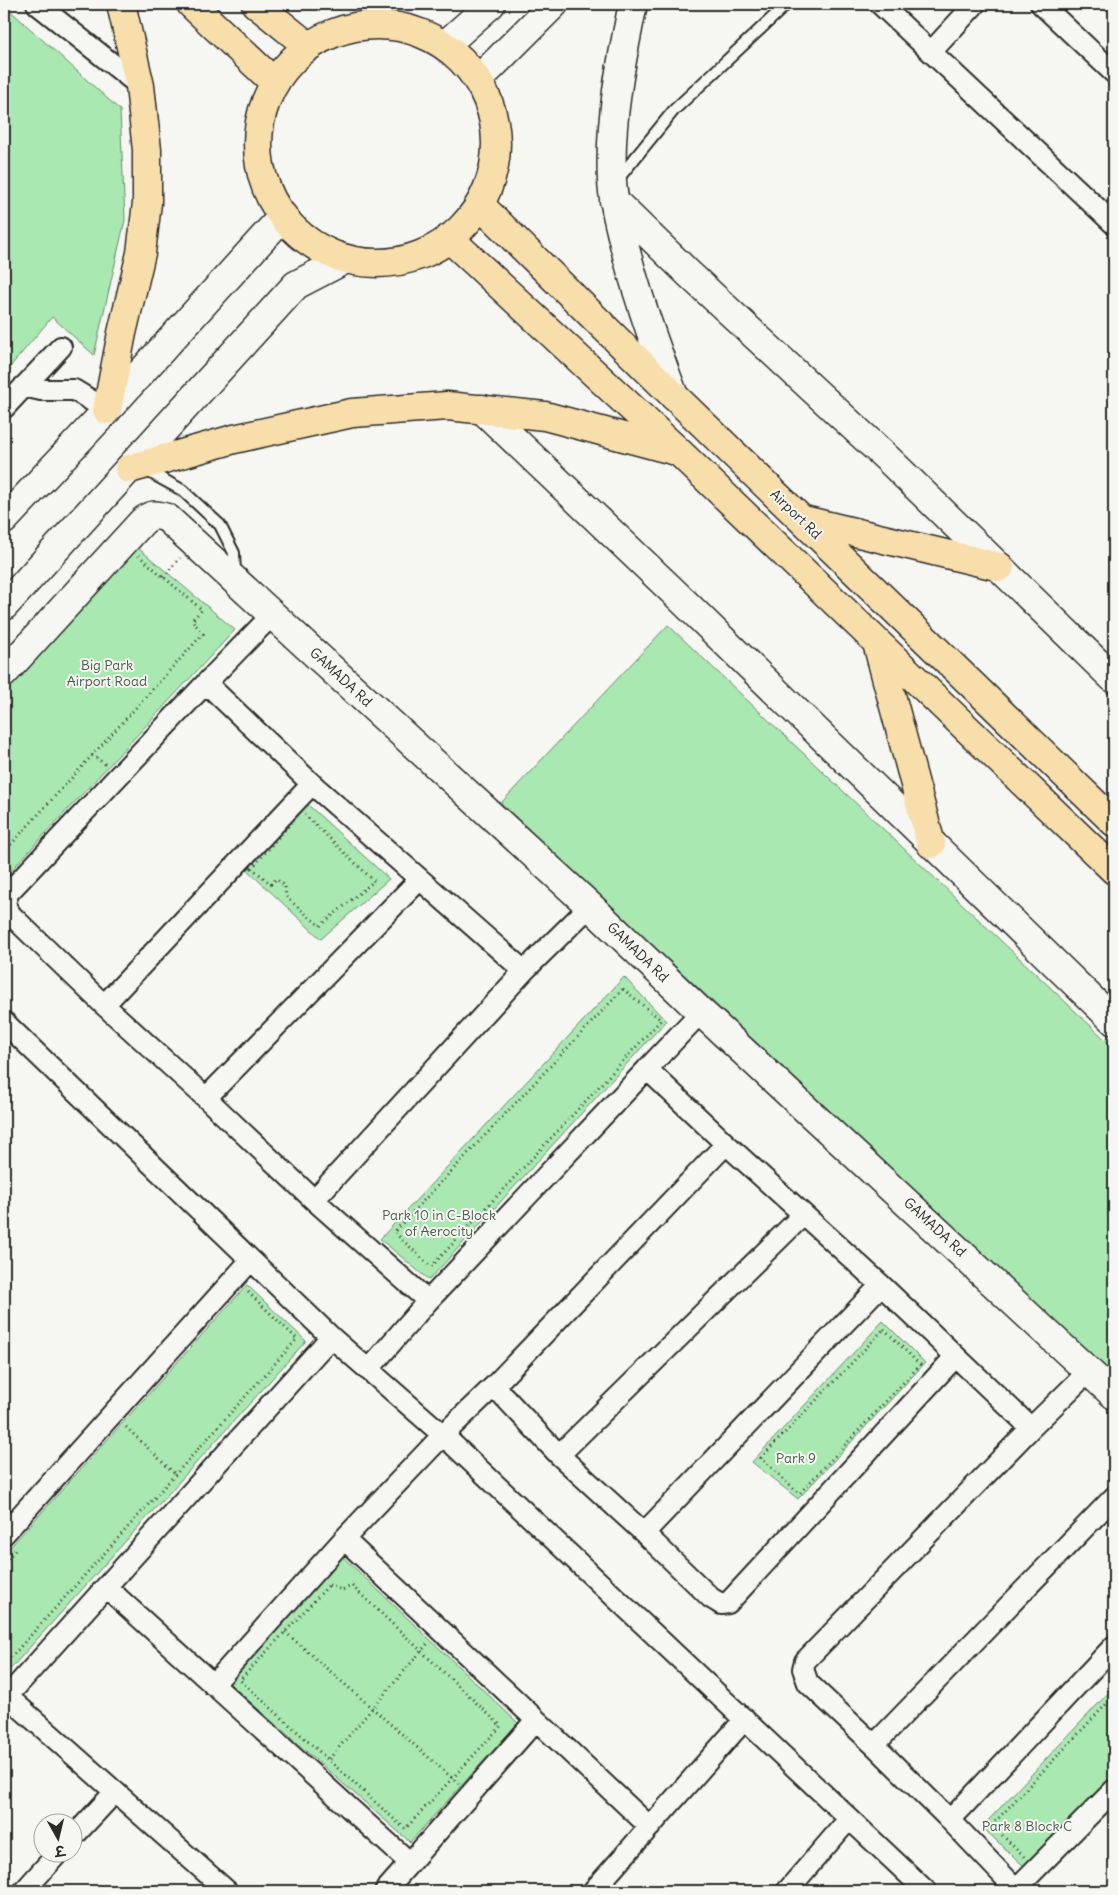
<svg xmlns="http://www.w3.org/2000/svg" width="1118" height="1895" font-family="Delius,'Playpen Sans Deva',sans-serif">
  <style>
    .green { fill: #a9e8b0; stroke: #6a8a6e }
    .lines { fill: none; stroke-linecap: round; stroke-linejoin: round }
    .lane-casing { stroke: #2b2b2b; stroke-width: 14 }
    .street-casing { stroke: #2b2b2b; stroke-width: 24 }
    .secondary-casing { stroke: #2b2b2b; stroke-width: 31 }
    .primary-casing { stroke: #2b2b2b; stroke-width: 31 }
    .path { stroke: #2b2b2b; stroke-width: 3; stroke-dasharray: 1 4; stroke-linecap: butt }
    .lane { stroke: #f6f6f2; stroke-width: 10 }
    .street { stroke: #f6f6f2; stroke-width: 20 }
    .secondary { stroke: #f6f6f2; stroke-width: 28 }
    .primary { stroke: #f8deab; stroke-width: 28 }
    .labels { text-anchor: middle; stroke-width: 4; stroke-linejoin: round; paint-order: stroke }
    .street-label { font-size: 14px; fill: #2b2b2b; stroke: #f6f6f2 }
    .park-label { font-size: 14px; fill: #4a5a4c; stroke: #f6f6f2 }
  </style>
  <rect width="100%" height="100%" fill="#f6f6f2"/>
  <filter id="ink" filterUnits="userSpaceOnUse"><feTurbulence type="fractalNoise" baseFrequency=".02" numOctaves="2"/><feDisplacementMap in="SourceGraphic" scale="10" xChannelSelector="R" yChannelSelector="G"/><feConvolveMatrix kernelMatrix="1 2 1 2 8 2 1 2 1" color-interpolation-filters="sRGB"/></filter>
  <g filter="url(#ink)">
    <path class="green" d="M4,5L120,110L125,220L94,355L52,317L4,374Z
      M137,547L235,630L4,878V690Z
      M668,625L1114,1048V1378L501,803Z
      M306,803L389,879L321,939L245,868Z
      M624,977L666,1021L429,1280L380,1239Z
      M247,1285L306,1341L4,1676V1554Z
      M883,1321L925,1363L798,1499L752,1462Z
      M341,1555L518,1723L410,1842L226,1681Z
      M1114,1687V1777L1028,1870L982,1827Z"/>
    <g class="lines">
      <g class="lane-casing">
        <path id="lane" d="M618,179L674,110L787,4
          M145,472L151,473L182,490L220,525L234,553L235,574"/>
      </g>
      <g class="street-casing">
        <path id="street" d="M37,4L140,86
          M880,4L1114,224
          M1041,4L1114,73
          M931,52L975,4
          M24,386L41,390H74L107,410
          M4,408L61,347
          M273,614L206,683L312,784L104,1005L206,1098L314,1200L524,971L590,906
          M312,784L524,971
          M104,1005L12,916L7,909L5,902L9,892L206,683
          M701,1012L647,1069L726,1144L881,1285L1031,1428
          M4,1022L331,1337L443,1435L926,1891
          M206,1098L419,880
          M314,1200L428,1301
          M881,1285L644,1533L711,1598L721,1604L728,1603L955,1357
          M368,1370L428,1301L647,1069
          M494,1386L559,1455L644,1533
          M559,1455L803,1215
          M4,1534L251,1260
          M344,1539L650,1827
          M106,1587L410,1863
          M213,1685L344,1539L443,1435L494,1386L726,1144
          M7,1696L227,1891
          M4,1700L331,1337
          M874,1745L1114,1497
          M950,1820L874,1745L808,1683L803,1669L805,1661L1031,1428L1089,1371
          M72,1838L115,1792
          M1016,1889L1114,1790
          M24,1891L59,1852
          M385,1891L536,1720
          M593,1891L745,1719
          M787,1891L849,1819
          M1018,1891L950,1820L1114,1646"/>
      </g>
      <g class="secondary-casing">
        <path id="secondary" d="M633,4C621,62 609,121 612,181C613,202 619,223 624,244C637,296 655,346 674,396
          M445,45L491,4
          M478,80L554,4
          M614,201L689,274L889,460L1114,679
          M482,409L681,599L1114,1021
          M4,520L107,410L283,216
          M4,606L296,285L346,259
          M4,673L142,522C151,514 156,514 167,518L590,906L701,1012L1114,1395"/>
      </g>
      <g class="primary-casing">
        <path id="primary" d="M191,4L275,83
          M256,4L308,46
          M258 144a119 119 0 1 1 238 0a119 119 0 1 1-238 0Z
          M480,205L674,396L1114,822
          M449,238L679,452L1114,870
          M107,410L122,333L141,253L147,203V150L140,86L121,4
          M129,469L234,439L352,413L447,406L545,416L676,451
          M804,520L1000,567
          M877,643L931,844"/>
      </g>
      <path class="path" d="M163,577L180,558
        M4,699L8,694
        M92,755L106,765
        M301,811L374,881L320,926L286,897L285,886L276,879L271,884L252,868Z
        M4,852L203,634L192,620L202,610L138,555
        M623,989L661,1020L431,1267L394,1232Z
        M884,1329L920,1365L799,1494L761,1458Z
        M126,1427L175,1474
        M4,1562L16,1549
        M329,1585L342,1590L352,1586L501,1726L405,1829L240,1680Z
        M285,1632L459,1784
        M4,1665L297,1339L248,1292L246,1293
        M329,1759L429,1642
        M1024,1857L992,1825L1114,1696"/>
      <use href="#lane" class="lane"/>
      <use href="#street" class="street"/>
      <use href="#secondary" class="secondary"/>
      <use href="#primary" class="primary"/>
    </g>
  </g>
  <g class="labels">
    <g class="street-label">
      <text transform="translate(796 514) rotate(44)" y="5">Airport Rd</text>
      <text transform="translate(341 677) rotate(43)" y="5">GAMADA Rd</text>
      <text transform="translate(638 952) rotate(44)" y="5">GAMADA Rd</text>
      <text transform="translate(935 1227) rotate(43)" y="5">GAMADA Rd</text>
    </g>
    <g class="park-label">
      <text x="107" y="670">Big Park<tspan x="107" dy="16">Airport Road</tspan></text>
      <text x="439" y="1220">Park 10 in C-Block<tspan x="439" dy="16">of Aerocity</tspan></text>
      <text x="796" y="1463">Park 9</text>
      <text x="1027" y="1831">Park 8 Block C</text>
    </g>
  </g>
  <rect width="1118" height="1895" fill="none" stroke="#f6f6f2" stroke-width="20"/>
  <rect x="10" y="10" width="1098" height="1875" fill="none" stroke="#2b2b2b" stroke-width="2" filter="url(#ink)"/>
  <g transform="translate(58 1838) rotate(172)"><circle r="24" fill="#f6f6f2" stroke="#a5a5a2"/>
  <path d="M0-4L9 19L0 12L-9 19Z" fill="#2b2b2b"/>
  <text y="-8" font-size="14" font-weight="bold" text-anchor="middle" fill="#2b2b2b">उ</text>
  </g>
</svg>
